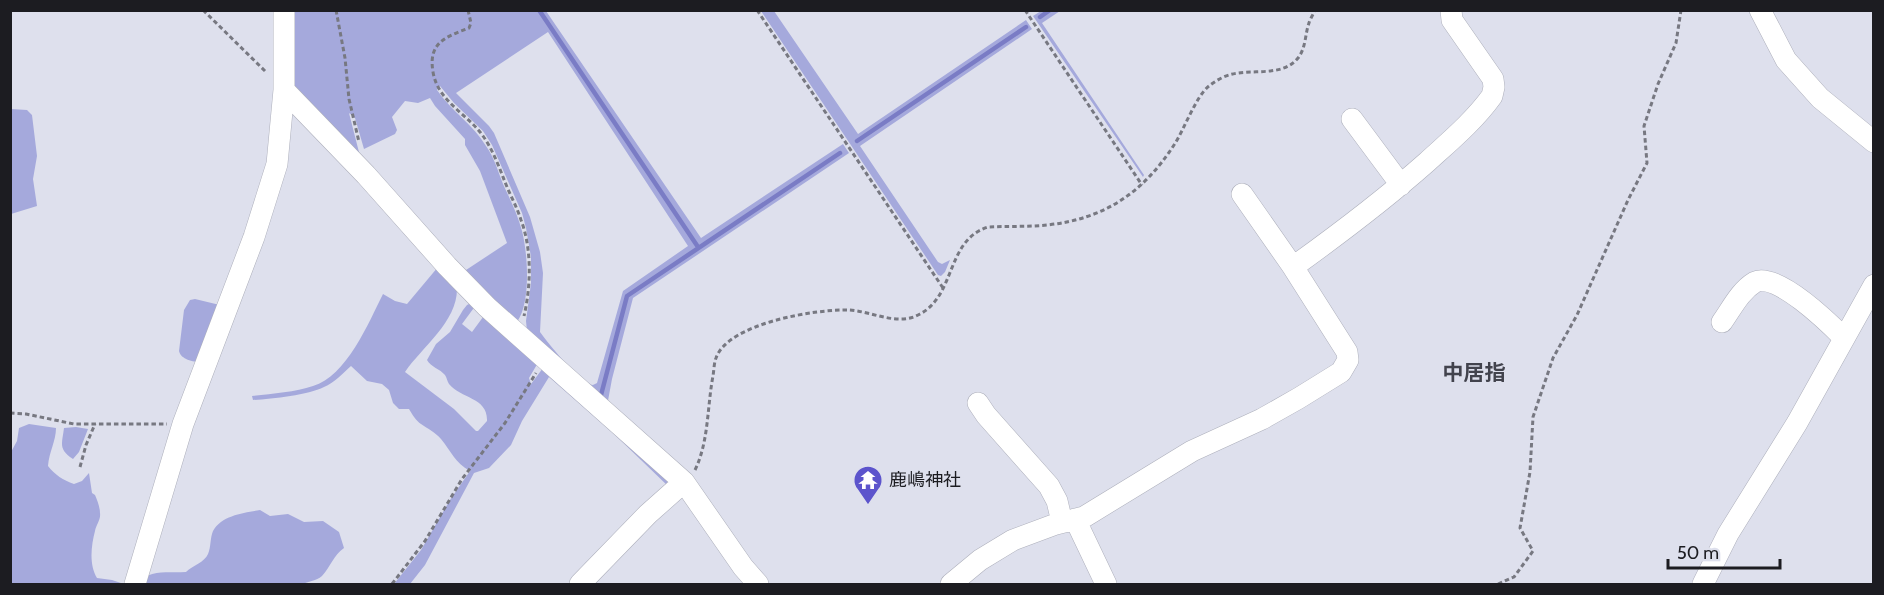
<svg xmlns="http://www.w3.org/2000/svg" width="1884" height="595" font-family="Cabin,'Noto Sans JP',sans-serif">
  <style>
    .green { fill: #a5a9dc; fill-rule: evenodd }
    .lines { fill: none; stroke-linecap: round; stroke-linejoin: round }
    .stream { stroke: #7a7cc5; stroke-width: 4.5 }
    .minor-casing { stroke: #adafbb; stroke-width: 22 }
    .path { stroke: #777881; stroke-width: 3; stroke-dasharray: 4.5 3; stroke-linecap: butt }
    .minor { stroke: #fff; stroke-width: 21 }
    .labels { text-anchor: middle; stroke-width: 6; stroke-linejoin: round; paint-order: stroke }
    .poi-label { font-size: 18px; fill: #1c1c21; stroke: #dee0ed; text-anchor: start }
    .quarter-label { font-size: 21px; font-weight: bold; fill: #42434d; stroke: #dee0ed }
  </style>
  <rect width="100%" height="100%" fill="#dee0ed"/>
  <path class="green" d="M289,11H546L701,238L843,144L849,153L633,298L612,379L607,406L527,331L526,321L531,283V257L526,228L522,213L492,145L483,131L454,103L440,86L437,90C451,111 473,124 486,146C494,157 498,171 503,184C510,199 518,215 522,231C528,254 531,303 517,322L463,272L507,243L480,171L465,145V139L435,106L430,98L418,103L405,101L392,117L397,130L395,134L364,149L355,118L349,113L362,164L290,88ZM548,32L688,246L623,291L597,383C593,385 593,386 588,383C575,377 549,344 540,332L543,273L540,252L530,217L494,133L489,126L456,93Z
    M761,11H774L858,134L1026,20L1032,29L860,146L938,262L942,264L950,260L945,272L941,276L938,275Z
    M1041,11H1060L1042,23L1144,175L1143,177L1033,16Z
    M11,109L27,110L32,115L37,156L33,179L37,206L11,214Z
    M438,267L457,289C457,322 422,347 405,372L454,409L476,431H478L487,421C488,397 461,399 449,384C447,381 447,378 445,375C440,369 431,367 427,360L436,344L450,332L463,310L467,305L475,301L539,361L529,378L531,384L543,368L673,480L670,488L613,433L549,377L522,421L511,445L489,468L474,473L425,565L410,584H394L421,550L450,500L470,471C455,463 451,451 441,439C435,432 428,429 421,424C416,421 412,414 409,409H399L393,403L389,390L382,384L367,381L351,366C343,373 334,383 324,387C308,395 272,399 253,400L252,396C271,394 295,392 313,386C346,377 369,322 383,294L395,301L407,304ZM476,305L486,313L472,332L462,324Z
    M195,299L224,306L201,363C193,361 181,360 179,351L184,310L190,300Z
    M29,424L56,428C56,441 49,452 48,466C55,475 63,480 74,484L82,481L89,473L92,493L95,495C97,500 100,507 100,513C101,520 96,525 95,531C91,546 89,565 97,578L112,580L124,584H11V452L17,441L19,428Z
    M76,427L88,429L79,452L73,459C58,449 62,444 64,428Z
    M260,510L270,516L288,514L304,522L323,521L339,532L344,548C333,556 331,566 322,576C316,581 309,581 303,584H134C152,569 163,573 186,572C192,566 205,562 208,554C211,547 210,538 213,531C222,515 244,513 260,510Z"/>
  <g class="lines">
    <path class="stream" d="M539,10L698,247
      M1040,17L1050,10
      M857,141L1026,27
      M601,395L627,296L840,153"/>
    <g class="minor-casing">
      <path id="minor" d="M1760,10L1786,60L1820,98L1874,142
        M284,90L366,175L447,266L487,307L684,482L743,567L758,584
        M1352,119L1401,185
        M1242,194L1293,267
        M1722,322C1732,308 1740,291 1755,282C1776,271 1829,323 1844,338
        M978,403L986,415L1049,486L1057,501L1062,522
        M1075,519L1106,584
        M135,584L183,424L254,237L277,164L284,90V10
        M580,584L648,514L684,482
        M951,584L980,560L1013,540L1056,524L1084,517L1192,451L1262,419L1299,398L1341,372L1348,360L1347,352L1293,267C1339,234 1384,200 1427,162C1450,141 1474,121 1492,96L1494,87L1493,79L1452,20L1451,10
        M1703,584L1728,534L1797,423L1874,285"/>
    </g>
    <path class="path" d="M203,10L266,72
      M336,10L345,58L349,99L359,142
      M468,10L471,23L469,28C445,37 428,43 433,72C438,102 468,114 483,136C493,150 499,167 505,182C510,195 517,207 521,220C532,249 531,286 524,316
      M757,10L943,288
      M1025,10L1142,185
      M10,413L26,414L74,424H167
      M80,467L86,445L95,424
      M695,470C709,441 707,407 713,376C714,370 714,363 716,358C728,323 817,309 848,310C872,311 898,327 920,314C956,295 946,240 988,227C1007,226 1027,227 1047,225C1104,219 1143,193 1174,145C1184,130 1196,96 1209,86C1214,82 1222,77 1229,75C1251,68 1282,78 1298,58C1306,48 1305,34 1309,23C1310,19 1313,15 1315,10
      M392,584L425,541L462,479L505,423L536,373
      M1498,584L1514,577L1533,551L1520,528L1530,472L1533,417L1553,358L1577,315L1628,200L1647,163L1644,126L1658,84L1676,43L1681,10"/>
    <use href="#minor" class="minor"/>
  </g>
  <defs>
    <g id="temple-pin" transform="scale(1.5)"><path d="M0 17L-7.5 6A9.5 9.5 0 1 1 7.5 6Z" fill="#5c54cc" stroke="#dee0ed"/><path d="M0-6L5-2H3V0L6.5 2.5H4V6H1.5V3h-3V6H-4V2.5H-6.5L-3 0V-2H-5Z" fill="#fff"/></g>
  </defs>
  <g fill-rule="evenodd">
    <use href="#temple-pin" x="868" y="480"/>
  </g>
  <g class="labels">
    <g class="poi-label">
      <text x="889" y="486">鹿嶋神社</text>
    </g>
    <g class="quarter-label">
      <text x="1474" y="380">中居指</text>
    </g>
  </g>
  <rect width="1884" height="595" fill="none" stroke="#1c1c21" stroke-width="24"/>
  <path d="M1668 559v9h112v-9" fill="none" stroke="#1c1c21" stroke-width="3"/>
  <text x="1677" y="559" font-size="18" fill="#1c1c21" stroke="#dee0ed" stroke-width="4.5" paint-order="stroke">50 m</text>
</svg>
